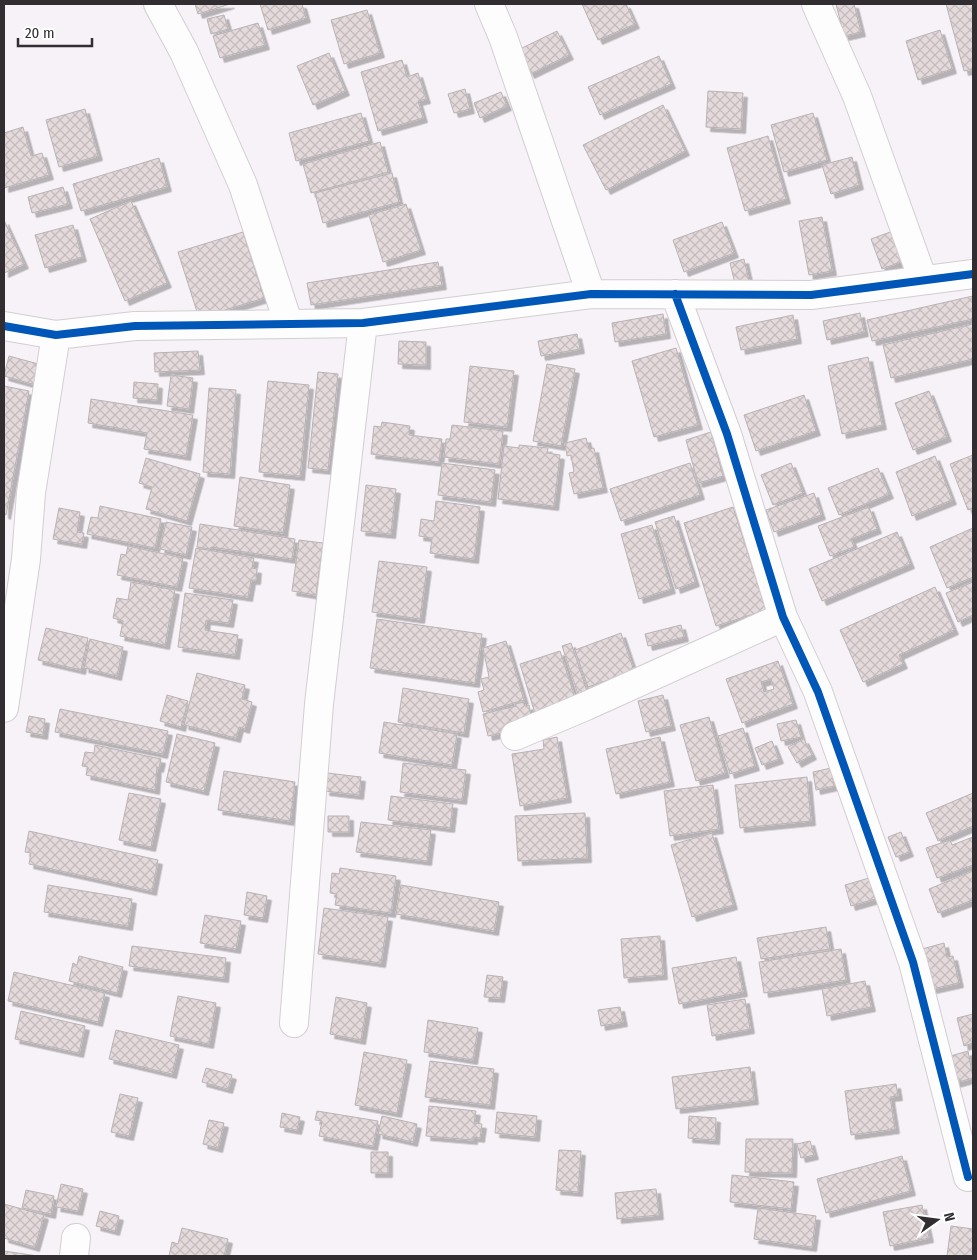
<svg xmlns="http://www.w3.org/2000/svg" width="977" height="1260" font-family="'Fira Sans Condensed',sans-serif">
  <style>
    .building { fill: url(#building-cross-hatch); stroke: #b8b3b5; fill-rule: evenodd; filter: url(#shadow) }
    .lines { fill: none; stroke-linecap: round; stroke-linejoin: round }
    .minor-casing { stroke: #d2ced2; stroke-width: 30 }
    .minor { stroke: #fefdfe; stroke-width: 28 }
    .cycleway-casing { stroke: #fff; stroke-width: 11 }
    .cycleway { stroke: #0057b8; stroke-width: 8 }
  </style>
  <defs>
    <pattern id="building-cross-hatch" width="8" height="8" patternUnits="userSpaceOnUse" patternTransform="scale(1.25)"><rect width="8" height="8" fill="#e5dadb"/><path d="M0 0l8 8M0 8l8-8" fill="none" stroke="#c5bbbc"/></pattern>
    <filter id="shadow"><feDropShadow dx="4.5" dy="4.5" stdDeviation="0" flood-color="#0004"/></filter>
  </defs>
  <rect width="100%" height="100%" fill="#f7f2f7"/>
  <path class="building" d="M195,4H230L198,14Z
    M260,4H302L306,18L268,30Z
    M582,4H626L635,24L598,40Z
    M836,4H854L861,32L844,36Z
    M946,4H973V69L964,71Z
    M367,10L380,53L344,64L331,20Z
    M224,15L228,29L211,34L207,19Z
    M258,23L265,45L220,58L213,36Z
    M940,30L952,69L918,80L906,41Z
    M557,31L569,55L530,74L518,50Z
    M329,53L345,91L313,105L297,66Z
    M659,56L671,84L600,115L588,87Z
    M402,60L407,77L418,73L426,99L418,101L423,118L378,131L361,72Z
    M465,89L470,109L454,113L448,94Z
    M708,91L743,93L741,129L706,127Z
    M501,92L507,106L480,118L474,103Z
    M663,105L685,151L606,190L583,145Z
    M85,109L98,156L59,167L46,120Z
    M361,113L369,141L296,161L289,133Z
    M813,113L827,160L784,172L771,125Z
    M23,127L31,156L42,153L49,175L4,188V133Z
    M768,136L786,199L745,211L727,148Z
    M380,142L388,172L311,193L303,164Z
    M852,157L859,185L831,194L822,165Z
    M159,158L167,187L81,211L73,184Z
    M392,173L399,202L323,223L315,193Z
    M63,187L68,204L32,213L28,197Z
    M131,201L167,283L125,301L90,219Z
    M406,204L421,250L383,262L369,215Z
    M822,217L832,271L809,275L799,221Z
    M4,220L24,264L4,273Z
    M722,222L734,253L684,272L673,240Z
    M73,225L82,257L45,268L35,235Z
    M893,231L903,261L882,269L871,239Z
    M243,232L264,298L199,318L178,252Z
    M744,259L749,281L735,284L730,263Z
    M438,262L442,285L311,305L307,283Z
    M973,296V319L872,341L867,320Z
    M860,313L864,332L827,340L823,321Z
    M663,314L666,334L615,342L612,323Z
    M793,315L797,339L741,350L736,327Z
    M973,324V359L891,378L883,345Z
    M577,334L580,349L541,356L538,341Z
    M399,341L426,342V365L398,364Z
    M676,348L698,425L654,437L632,361Z
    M198,351L200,370L155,372L154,353Z
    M9,356L42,365L36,385L4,376Z
    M868,357L882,425L842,434L828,366Z
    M547,364L575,369L561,446L533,441Z
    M470,366L514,371L507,427L464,422Z
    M318,372L338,374L328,470L308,468Z
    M171,375L193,378L189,409L167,406Z
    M268,381L309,385L300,476L259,472Z
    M134,382L158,384L157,400L133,398Z
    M4,386L29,391L6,515L4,514Z
    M209,388L236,390L230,474L203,472Z
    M929,391L947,437L913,450L895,403Z
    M804,395L816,431L756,451L744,415Z
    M91,399L193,415L186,456L144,449L147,433L88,423Z
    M382,422L410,426L409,435L442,439L439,462L371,454L374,426L381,427Z
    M452,425L503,431L499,464L444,457L446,439H450Z
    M711,432L723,476L698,483L686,440Z
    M586,438L589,449L594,448L603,488L574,494L569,473L574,472L571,455L567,456L565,443Z
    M519,445L548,448L547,453L560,455L554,506L498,499L504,446L519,448Z
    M973,455V508L968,510L950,464Z
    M935,456L952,500L912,516L896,472Z
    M146,458L200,474L187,521L146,509L152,487L139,483Z
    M442,463L495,470L491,502L438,495Z
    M690,463L700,495L621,521L610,489Z
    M791,463L803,493L773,505L761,475Z
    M878,468L889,494L839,515L828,488Z
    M240,477L290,485L283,533L234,526Z
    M366,485L396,489L391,534L361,531Z
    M814,493L821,515L774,532L766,510Z
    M436,501L480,507L474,559L430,553L432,538L419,536L421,519L434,521Z
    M100,506L161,519L155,548L87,534L91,517L98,518Z
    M733,507L766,610L716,626L684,523Z
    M869,507L877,529L851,539L854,547L830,556L818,526Z
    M59,508L80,512L77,532L84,533L82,544L53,539Z
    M674,516L695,582L676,589L655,522Z
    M166,522L192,527L186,555L160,549Z
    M200,524L295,539L292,559L211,547L210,549L197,547Z
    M652,525L671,589L639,599L621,534Z
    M973,528V577L947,588L930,547Z
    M897,532L910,564L822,601L809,569Z
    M299,540L323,543L316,595L292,591Z
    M128,546L183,558L177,587L117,575L121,554L126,555Z
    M196,548L254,558L252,568L257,569L256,580H251L248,597L189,588Z
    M379,561L427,567L420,619L372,612Z
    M131,582L175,590L165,645L120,636L123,621L113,618L117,598L128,600Z
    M973,582V615L958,622L946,593Z
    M935,587L954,630L899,655L903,664L863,682L840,630Z
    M185,593L233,600L229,623L206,620L205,630L238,635L235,655L178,647Z
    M377,619L482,634L475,683L370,668Z
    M681,625L684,637L648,646L645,634Z
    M46,628L88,638L81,670L38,660Z
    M621,633L634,671L588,687L575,650Z
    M90,639L123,647L117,676L84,668Z
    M506,641L524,700L483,712L478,692L484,690L481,679L489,677L483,648Z
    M571,643L589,697L580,700L562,646Z
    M560,651L578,707L537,720L520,664Z
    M778,661L793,704L742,723L726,679ZM771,679L774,689L764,692L761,682Z
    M197,673L245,685L242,699L252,702L245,729L239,727L236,738L184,725Z
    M403,688L469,699L464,733L398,722Z
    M167,695L188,701L181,727L160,721Z
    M663,695L671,726L646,732L638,701Z
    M524,702L525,706L529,705L533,726L488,736L483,714L516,706L515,704Z
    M60,709L168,731L163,754L55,732Z
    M29,716L45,719L43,735L26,732Z
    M709,717L725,773L696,781L680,725Z
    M796,720L801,737L781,741L777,724Z
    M384,722L457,734L452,765L379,753Z
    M743,728L755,766L730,774L718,736Z
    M177,734L215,743L204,791L166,782Z
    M557,737L567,798L520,806L512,754L544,749L543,740Z
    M660,737L670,782L616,794L606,749Z
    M804,739L812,755L797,763L788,747Z
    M772,741L779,759L762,765L755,748Z
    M95,745L161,759L159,768L157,767L155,790L86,775L88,767L82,766L85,752L94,753Z
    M403,763L466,770L462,800L400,792Z
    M831,768L834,786L816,790L813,772Z
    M224,771L295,782L290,821L218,810Z
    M327,773L361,777L359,795L325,791Z
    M807,777L811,821L740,828L735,785Z
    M713,785L719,829L670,836L664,791Z
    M129,793L161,799L151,847L119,840Z
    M973,793V826L938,841L926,813Z
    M391,796L453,804L450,828L388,820Z
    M585,813L587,858L518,861L515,816Z
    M328,816H349V832H328Z
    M361,822L431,830L427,861L356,852Z
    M29,831L158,860L152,891L29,864L31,853L25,852Z
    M901,832L909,852L896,857L888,837Z
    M712,833L733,905L692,917L671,845Z
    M973,837V865L937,878L926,848L950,840L952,845Z
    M340,868L396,876L391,913L335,905L337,894L330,893L332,873L339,874Z
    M973,871V900L938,913L929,889Z
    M869,878L875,899L851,906L845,885Z
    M48,885L132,899L128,926L44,912Z
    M401,885L499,902L494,931L396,914Z
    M247,892L267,896L263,918L244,915Z
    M324,908L388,917L381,963L318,954Z
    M205,915L241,921L236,949L200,943Z
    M826,927L830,949L761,959L757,938Z
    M660,936L663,975L624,978L621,939Z
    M944,943L947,957L953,956L959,983L932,989L922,949Z
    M132,946L226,958L224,978L129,966Z
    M841,949L846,980L764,993L759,962Z
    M79,956L123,967L117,993L69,981L73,963L77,965Z
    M736,957L743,992L679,1004L672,968Z
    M14,972L105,993L98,1022L8,1001Z
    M487,975L503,977L500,998L484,997Z
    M865,981L871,1007L827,1016L822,989Z
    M178,996L216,1003L209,1044L170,1036Z
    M336,997L367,1003L361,1040L330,1034Z
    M745,999L750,1029L712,1036L707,1005Z
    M620,1007L623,1022L601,1026L598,1010Z
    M21,1011L85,1026L79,1053L15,1039Z
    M973,1014V1043L964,1046L957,1018Z
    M428,1020L478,1028L473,1060L424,1052Z
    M116,1030L179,1045L172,1074L109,1059Z
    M968,1051L973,1078L955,1083L947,1057Z
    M364,1052L407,1060L397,1113L355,1105Z
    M430,1061L494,1069L490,1105L425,1097Z
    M750,1067L754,1100L676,1109L672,1077Z
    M206,1068L232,1075L228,1089L202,1082Z
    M896,1084L898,1096L890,1097L895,1129L851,1135L845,1091Z
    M120,1094L138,1098L129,1136L111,1132Z
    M429,1106L476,1111L474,1123L482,1124L480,1138L473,1137V1140L426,1136Z
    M317,1111L378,1121L373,1146L319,1136L322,1121L315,1120Z
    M497,1112L537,1116L535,1137L495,1133Z
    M282,1113L300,1117L297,1130L280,1127Z
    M382,1116L417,1124L413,1142L378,1134Z
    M689,1116L716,1118L715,1140L688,1138Z
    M209,1120L224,1123L218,1148L203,1144Z
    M746,1139H793L792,1173L745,1172Z
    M810,1141L814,1155L801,1158L797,1144Z
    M559,1150L581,1151L578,1192L556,1190Z
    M371,1152H388V1173H371Z
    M902,1156L911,1191L826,1213L817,1179Z
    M732,1175L794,1182L791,1209L730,1202Z
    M61,1184L83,1189L78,1211L56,1207Z
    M656,1189L659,1215L617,1219L615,1193Z
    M26,1190L54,1196L51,1214L22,1208Z
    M4,1204L44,1215L35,1247L4,1238Z
    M922,1205L929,1238L890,1246L883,1212Z
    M758,1208L816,1216L812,1247L754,1239Z
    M100,1211L119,1216L115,1231L96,1226Z
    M951,1226L973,1229V1256H947Z
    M182,1228L228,1239L224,1256H169L172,1242L178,1244Z
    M4,1251L38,1256H4Z"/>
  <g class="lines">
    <g class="minor-casing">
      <path id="minor" d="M158,4L184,52L243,185L288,322
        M489,4L503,37L591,294
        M816,4L857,96L923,280
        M675,294L727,434L783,617L818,692L913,962L968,1177
        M4,326L56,335L135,326L363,323L591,294L811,295L973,274
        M4,708L26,559L31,493L56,335
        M515,736L586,706L783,617
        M294,1023L319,704L363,323
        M74,1256L76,1238"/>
    </g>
    <use href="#minor" class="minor"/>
    <g class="cycleway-casing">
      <path id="cycleway" d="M675,294L727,434L783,617L818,692L913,962L968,1177
        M4,326L56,335L135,326L363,323L591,294L811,295L973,274"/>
    </g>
    <use href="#cycleway" class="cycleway"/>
  </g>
  <rect width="977" height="1260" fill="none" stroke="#312d31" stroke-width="10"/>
  <g transform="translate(937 1220) rotate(76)" stroke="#ffffff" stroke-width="4" paint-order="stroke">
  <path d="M0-4L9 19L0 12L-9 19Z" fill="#312d31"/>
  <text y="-8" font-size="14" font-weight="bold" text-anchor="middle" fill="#312d31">N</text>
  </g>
  <path d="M18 38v8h74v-8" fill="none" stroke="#312d31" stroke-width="2.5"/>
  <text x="25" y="38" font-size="15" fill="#312d31" stroke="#ffffff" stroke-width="4" paint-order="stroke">20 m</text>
</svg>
